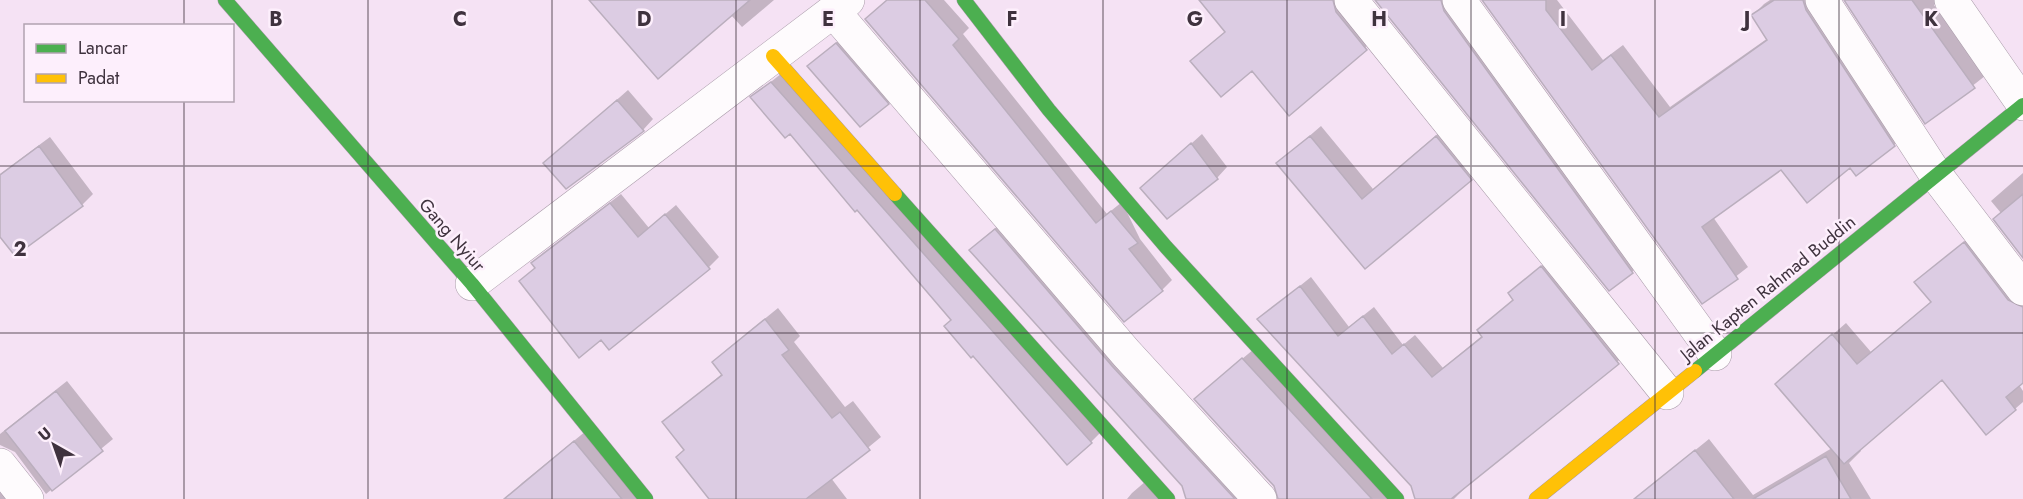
<svg xmlns="http://www.w3.org/2000/svg" width="2023" height="499" font-family="Jost,sans-serif">
  <style>
    .shadow { fill: #0003 }
    .building { fill: #dccce3; stroke: #baaebd; stroke-width: 1.5 }
    .lines { fill: none; stroke-linecap: round; stroke-linejoin: round }
    .street-casing { stroke: #a799a7; stroke-width: 34 }
    .fast-casing { stroke: #a799a7; stroke-width: 15 }
    .slow-casing { stroke: #a799a7; stroke-width: 15 }
    .street { stroke: #fefbfd; stroke-width: 33 }
    .fast { stroke: #4caf50; stroke-width: 14 }
    .slow { stroke: #ffc107; stroke-width: 14 }
    .grid { fill: none; stroke: #3f323e; stroke-width: 1.5; stroke-opacity: 0.55 }
    .labels { text-anchor: middle; stroke-width: 5; stroke-linejoin: round; paint-order: stroke }
    .street-label { font-size: 18px; fill: #3f323e; stroke: #fdeffc }
    .grid-label { font-size: 20px; text-anchor: middle; font-weight: bold; fill: #3f323e; stroke: #fdeffc; stroke-width: 5; stroke-linejoin: round; paint-order: stroke }
  </style>
  <rect width="100%" height="100%" fill="#f5e2f4"/>
  <path class="shadow" d="M591,0H774L742,27L731,15Z
    M888,0H944L969,28L963,34L1107,214L1122,202L1140,239L1172,280L1162,290L1124,320Z
    M1201,0H1348L1377,37L1290,114L1252,69L1204,50L1226,31Z
    M1377,0H1456L1644,260L1632,272L1609,289Z
    M1484,0H1557L1603,60L1623,45L1670,107L1768,38L1753,15L1764,4L1770,0H1817L1905,134L1894,145L1850,166L1781,168L1713,217L1748,267L1703,302Z
    M1846,0H1939L1934,5L1985,76L1926,122Z
    M847,33L898,93L888,103L809,66Z
    M782,73L1101,432L1091,442L953,319L790,132L752,97Z
    M628,90L653,119L643,130L545,163Z
    M1321,126L1373,189L1447,126L1481,168L1365,267L1278,163Z
    M1202,134L1227,167L1217,178H1153Z
    M50,137L93,194L82,205L0,234V174Z
    M2023,173V256L2001,213L1991,201Z
    M621,194L649,228L676,205L719,257L709,267L602,337L521,281L536,267L533,263L543,253Z
    M1006,219L1254,499H1188L1183,486L981,240Z
    M1977,231L2023,290V382L2019,385L2023,391V402L1987,433L1942,378L1860,449L1861,451L1849,463L1871,499H1635L1709,439L1753,495L1832,448L1790,372L1846,323L1871,352L1932,301L1916,282Z
    M1552,257L1629,352L1477,476L1454,499H1417L1412,485L1259,319L1311,277L1349,327L1374,307L1403,345L1415,335L1443,368L1483,335L1515,299L1510,293Z
    M778,308L800,336L794,342L845,407L853,401L881,437L831,478L847,499H709L686,449L664,422L723,373L714,362L726,350Z
    M1254,349L1391,499H1280V494L1206,389Z
    M67,381L113,439L46,494L15,452L0,445V434Z
    M586,431L639,499H516L512,494L522,483Z
    M0,469L22,499H0Z
    M1146,481L1162,499H1127L1132,493Z"/>
  <path class="building" d="M589,0H750L658,79Z
    M887,0H925L959,39L953,45L1096,223L1111,211L1138,243L1129,249L1163,291L1124,322L865,19Z
    M1199,0H1333L1336,12L1367,50L1289,116L1252,71L1221,97L1190,61L1225,32Z
    M1375,0H1441L1444,11L1633,273L1609,291Z
    M1482,0H1546V10L1592,70L1611,55L1659,117L1767,40L1751,15L1774,0H1803L1806,10L1895,146L1856,176L1850,168L1807,203L1781,170L1702,227L1738,279L1702,304Z
    M1844,0H1912L1975,88L1925,124Z
    M836,43L889,104L860,127L807,66Z
    M771,82L1092,443L1067,465L973,356L971,358L944,326L951,320L857,210L855,212L790,134L785,138L750,97Z
    M617,100L644,131L566,189L543,163Z
    M1310,136L1362,199L1436,136L1472,180L1365,269L1276,163Z
    M1191,143L1218,179L1167,219L1140,188Z
    M39,146L83,206L15,256L0,237V175Z
    M2023,194V258L1993,219Z
    M610,203L638,237L665,214L710,269L609,350L601,340L579,358L519,281L535,268L531,263Z
    M995,229L1112,366L1235,499H1186L1182,486L969,250Z
    M1964,242L2008,300L2023,307V383L2006,397L2016,410L1986,435L1942,380L1844,464L1775,384L1832,334L1857,364L1931,302L1914,282Z
    M1541,266L1619,364L1451,499H1415L1411,486L1257,319L1300,286L1338,336L1363,316L1392,354L1404,344L1432,377L1482,337L1477,330L1513,300L1508,293Z
    M765,319L789,350L782,355L832,418L840,412L870,450L806,499H709L676,457L684,450L662,422L722,375L712,362Z
    M1242,358L1372,499H1278L1274,486L1194,399Z
    M56,391L103,451L52,491L5,431Z
    M574,441L622,499H504Z
    M1695,450L1734,499H1634Z
    M1826,456L1851,499H1753Z"/>
  <g class="lines">
    <g class="street-casing">
      <path id="street" d="M1351,0L1667,393
        M1459,0L1715,354
        M1822,0L1936,175L2023,289
        M1951,0L2023,104
        M834,12L1126,353L1260,499
        M472,284L848,0
        M0,465L27,499"/>
    </g>
    <g class="fast-casing">
      <path id="fast" d="M225,0L472,284L646,499
        M964,0L1049,110L1166,247L1397,499
        M895,194L1168,499
        M1695,371L2023,105"/>
    </g>
    <g class="slow-casing">
      <path id="slow" d="M773,56L895,194
        M1536,499L1695,371"/>
    </g>
    <use href="#street" class="street"/>
    <use href="#fast" class="fast"/>
    <use href="#slow" class="slow"/>
  </g>
  <path class="grid" d="M184,0V26M368,0V499M552,0V499M736,0V499M920,0V499M1103,0V499M1287,0V499M1471,0V499M1655,0V499M1839,0V499M184,100V499M0,166H2023M0,333H2023"/>
  <g class="labels">
    <g class="street-label">
      <text transform="translate(452 235) rotate(49)" y="6">Gang Nyiur</text>
      <text transform="translate(1768 288) rotate(-39)" y="6">Jalan Kapten Rahmad Buddin</text>
    </g>
  </g>
  <g class="grid-label">
    <text x="276" y="26">B</text>
    <text x="460" y="26">C</text>
    <text x="644" y="26">D</text>
    <text x="828" y="26">E</text>
    <text x="1012" y="26">F</text>
    <text x="1195" y="26">G</text>
    <text x="1379" y="26">H</text>
    <text x="1563" y="26">I</text>
    <text x="1747" y="26">J</text>
    <text x="1931" y="26">K</text>
    <text x="20" y="256">2</text>
  </g>
  <rect x="24" y="24" width="210" height="78" fill="#fdeffc" stroke="#b1a3b0" stroke-width="1.5"/>
  <rect x="36" y="44" width="30" height="9" fill="#4caf50" stroke="#b1a3b0" stroke-width="1.5"/>
  <text x="78" y="54" font-size="18" fill="#3f323e">Lancar</text>
  <rect x="36" y="74" width="30" height="9" fill="#ffc107" stroke="#b1a3b0" stroke-width="1.5"/>
  <text x="78" y="84" font-size="18" fill="#3f323e">Padat</text>
  <g transform="translate(54 445) rotate(320)" stroke="#fdeffc" stroke-width="4.5" paint-order="stroke">
  <path d="M0-4.5L10 22L0 15L-10 22Z" fill="#3f323e"/>
  <text y="-9" font-size="16" font-weight="bold" text-anchor="middle" fill="#3f323e">U</text>
  </g>
</svg>
